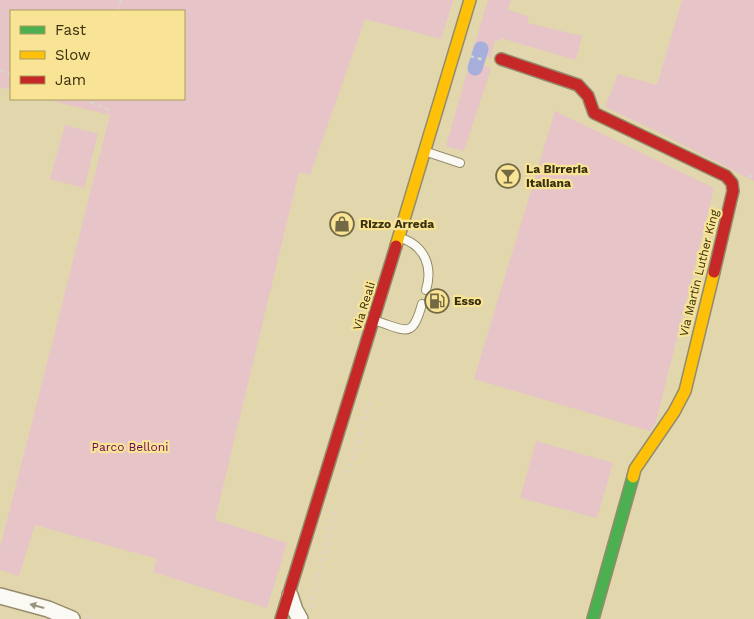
<svg xmlns="http://www.w3.org/2000/svg" width="754" height="619" font-family="'Work Sans',sans-serif">
  <style>
    .green { fill: #e6c4c8 }
    .lines { fill: none; stroke-linecap: round; stroke-linejoin: round }
    .canal { stroke: #a6aedc; stroke-width: 15 }
    .lane-casing { stroke: #948c6d; stroke-width: 10 }
    .street-casing { stroke: #948c6d; stroke-width: 18 }
    .fast-casing { stroke: #948c6d; stroke-width: 14 }
    .slow-casing { stroke: #948c6d; stroke-width: 14 }
    .jam-casing { stroke: #948c6d; stroke-width: 14 }
    .path { stroke: #dad7c9; stroke-width: 2.5; stroke-dasharray: 4 4; stroke-linecap: butt }
    .lane { stroke: #fbf9f3; stroke-width: 8 }
    .street { stroke: #fbf9f3; stroke-width: 15 }
    .fast { stroke: #4caf50; stroke-width: 11 }
    .slow { stroke: #ffc107; stroke-width: 11 }
    .jam { stroke: #c62828; stroke-width: 11 }
    .oneway { fill: #999480 }
    .labels { text-anchor: middle; stroke-width: 4.5; stroke-linejoin: round; paint-order: stroke }
    .poi-label { font-size: 12px; font-weight: bold; fill: #372f0e; stroke: #f9e495; text-anchor: start }
    .street-label { font-size: 12px; fill: #372f0e; stroke: #f9e495 }
    .park-label { font-size: 12px; fill: #66055a; stroke: #f9e495 }
  </style>
  <rect width="100%" height="100%" fill="#e2d7ac"/>
  <path class="green" d="M0,0H453L441,39L365,19L310,175L299,172L215,520L287,543L267,608L153,572L157,559L35,525L19,576L0,570V548L110,115L45,99H184V11H11V90L0,87Z
    M488,0H511L508,10L528,16V23L582,36L576,60L500,38L499,41L495,40L491,58L483,56L484,52L481,49L477,50L476,54L472,53Z
    M682,0H754V181L652,129L605,107L618,74L657,85Z
    M471,59L474,60L472,65L475,68H478L481,64L491,69L464,151L446,146Z
    M555,111L714,188L656,422L650,431L474,379Z
    M65,125L98,134L84,188L50,179Z
    M536,441L613,463L597,518L520,498Z"/>
  <g class="lines">
    <path class="canal" d="M475,68L481,49"/>
    <g class="lane-casing">
      <path id="lane" d="M427,152L460,163
        M401,238C425,246 433,267 426,290
        M376,321C406,330 412,340 422,304"/>
    </g>
    <g class="street-casing">
      <path id="street" d="M290,595L295,610L300,619
        M0,596L48,609L72,619"/>
    </g>
    <g class="fast-casing">
      <path id="fast" d="M593,619L633,477"/>
    </g>
    <g class="slow-casing">
      <path id="slow" d="M396,246L470,0
        M633,477L635,469L674,412L685,391L714,272"/>
    </g>
    <g class="jam-casing">
      <path id="jam" d="M501,59L578,85L588,96L594,113L726,176L732,183L733,191L714,272
        M281,619L396,246"/>
    </g>
    <path class="path" d="M117,11L121,0
      M470,56L484,60
      M0,70L11,74
      M83,99L111,111
      M748,177L754,175
      M346,473L352,464L371,396
      M310,608L335,512
      M85,616L93,619"/>
    <use href="#lane" class="lane"/>
    <use href="#street" class="street"/>
    <use href="#fast" class="fast"/>
    <use href="#slow" class="slow"/>
    <use href="#jam" class="jam"/>
  </g>
  <defs><path id="oneway-solid" d="M-6-.8H1V-3.2L6.5 0L1 3.2V.8H-6Z" transform="scale(1.25)"/></defs>
  <use class="oneway" href="#oneway-solid" transform="translate(37 606) rotate(-165)"/>
  <defs>
    <g id="bar-ring" transform="scale(1.25)"><circle r="9.5" fill="#f9e495" stroke="#736a45" stroke-width="1.5"/><path d="M-6-5H6L.8 .8V4.5H3.5V6h-7V4.5H-.8V.8Z" fill="#736a45"/></g>
    <g id="shop-ring" transform="scale(1.25)"><circle r="9.5" fill="#f9e495" stroke="#736a45" stroke-width="1.5"/><path d="M-5-2.5h2.3a2.7 3.5 0 0 1 5.4 0H5L5.5 6h-11ZM-1.5-2.5h3a1.5 2.3 0 0 0-3 0Z" fill="#736a45"/></g>
    <g id="fuel-ring" transform="scale(1.25)"><circle r="9.5" fill="#f9e495" stroke="#736a45" stroke-width="1.5"/><path d="M-5.5-6h7V0h2V4h1.3V-2.5L3-4.5l.8-.8L6-3V5H2.5V1h-1V6h-7ZM-4.2-4.7v3.2H.2V-4.7Z" fill="#736a45"/></g>
  </defs>
  <g fill-rule="evenodd">
    <use href="#bar-ring" x="508" y="176"/>
    <use href="#shop-ring" x="342" y="224"/>
    <use href="#fuel-ring" x="437" y="301"/>
  </g>
  <g class="labels">
    <g class="poi-label">
      <text x="526" y="173">La Birreria<tspan x="526" dy="14">Italiana</tspan></text>
      <text x="360" y="228">Rizzo Arreda</text>
      <text x="454" y="305">Esso</text>
    </g>
    <g class="street-label">
      <text transform="translate(699 273) rotate(-76)" y="4">Via Martin Luther King</text>
      <text transform="translate(364 306) rotate(-73)" y="4">Via Reali</text>
    </g>
    <g class="park-label">
      <text x="130" y="451">Parco Belloni</text>
    </g>
  </g>
  <rect x="10" y="10" width="175" height="90" fill="#f9e495" stroke="#ab9c5f"/>
  <rect x="20" y="26" width="25" height="8" fill="#4caf50" stroke="#ab9c5f"/>
  <text x="55" y="35" font-size="15" fill="#372f0e">Fast</text>
  <rect x="20" y="51" width="25" height="8" fill="#ffc107" stroke="#ab9c5f"/>
  <text x="55" y="60" font-size="15" fill="#372f0e">Slow</text>
  <rect x="20" y="76" width="25" height="8" fill="#c62828" stroke="#ab9c5f"/>
  <text x="55" y="85" font-size="15" fill="#372f0e">Jam</text>
</svg>
